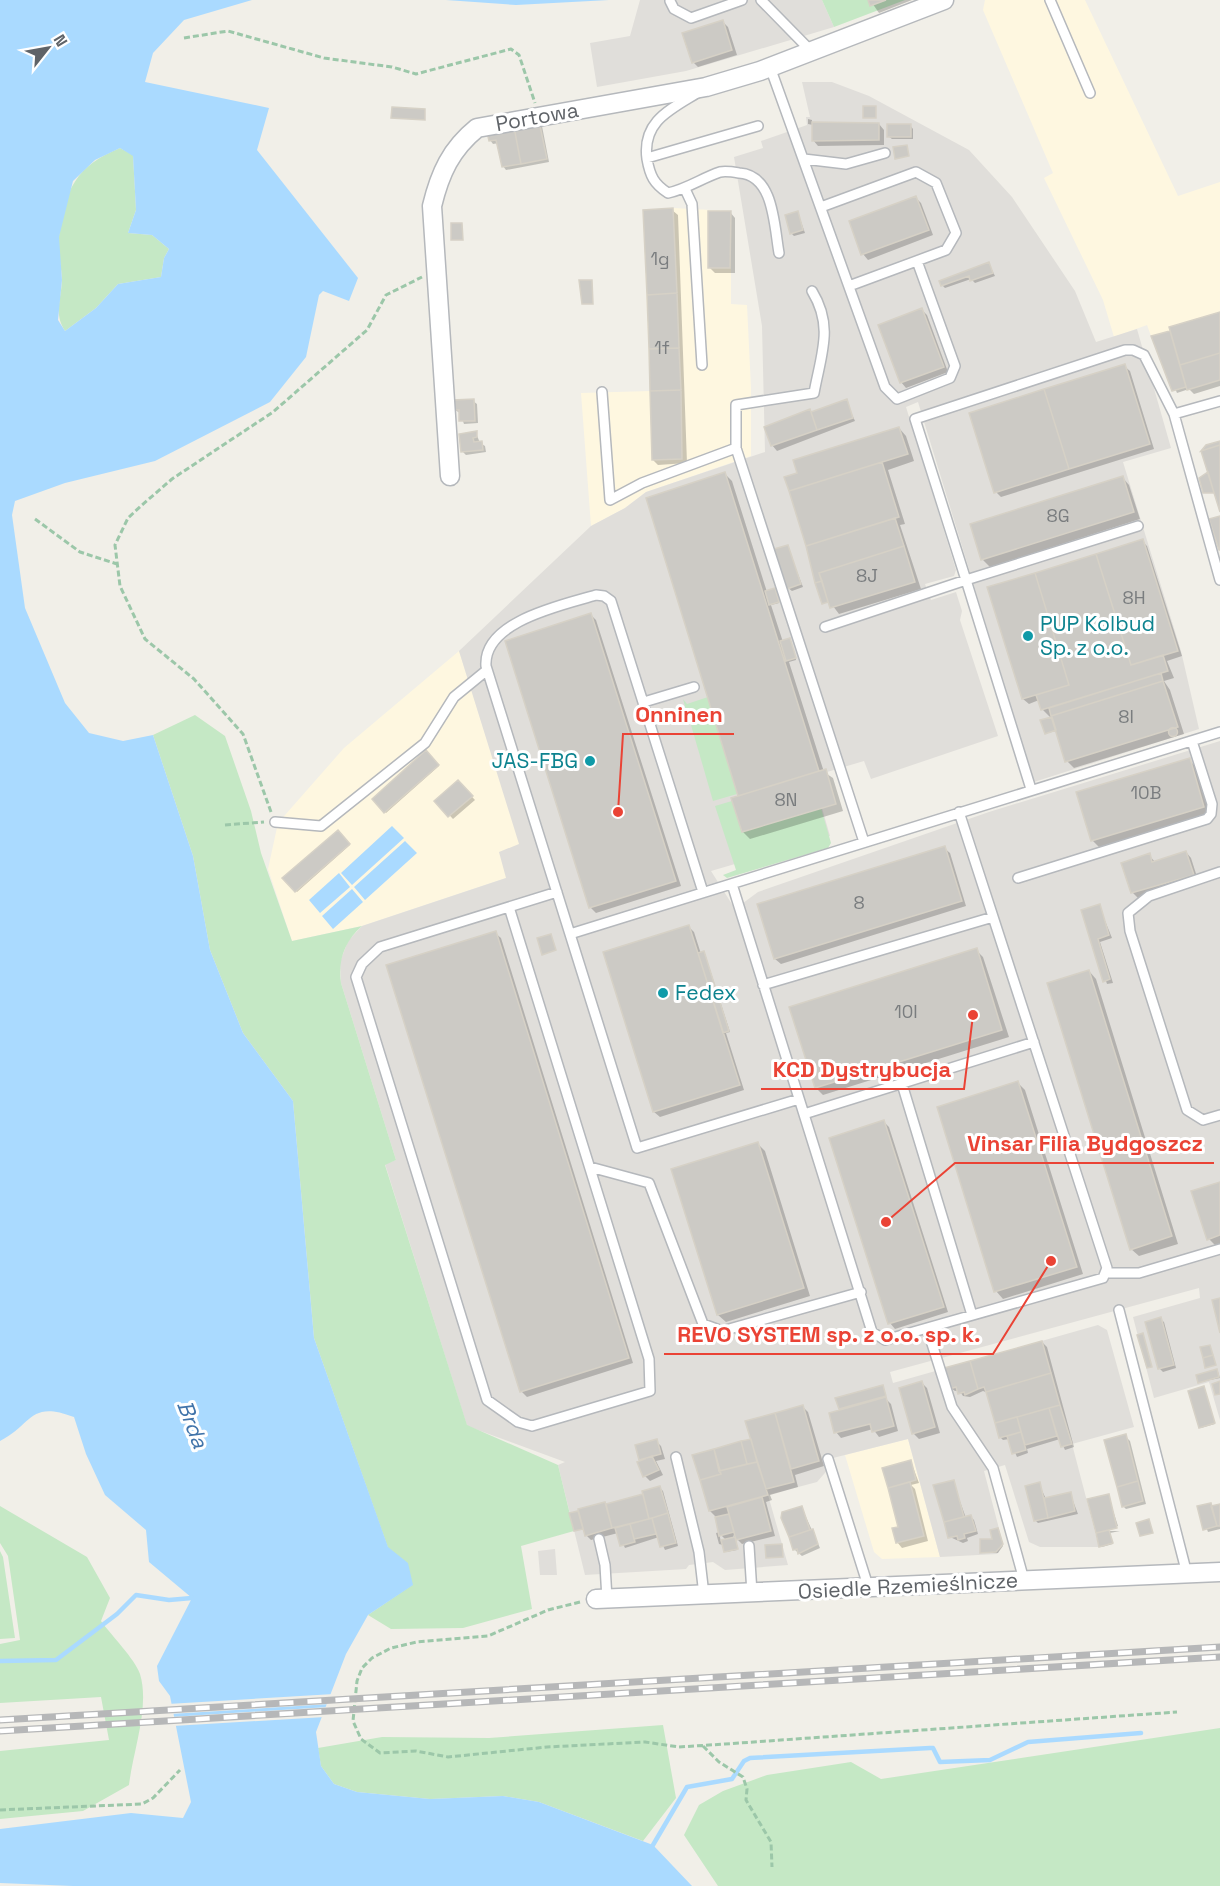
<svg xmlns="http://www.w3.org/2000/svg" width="1220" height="1886" font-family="'Space Grotesk',sans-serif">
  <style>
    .commercial { fill: #fef7e0 }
    .industrial { fill: #e0deda }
    .green { fill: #c5e8c5 }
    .water { fill: #aadaff; fill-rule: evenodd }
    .pier { fill: #f1efe8 }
    .shadow { fill: #0003; fill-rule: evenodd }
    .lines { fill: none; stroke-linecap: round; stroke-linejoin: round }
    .stream { stroke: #aadaff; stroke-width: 4.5 }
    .building { fill: #cccac5; stroke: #d6d1c6; stroke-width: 1.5 }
    .lane-casing { stroke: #b5b8bc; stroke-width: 12 }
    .street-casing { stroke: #b5b8bc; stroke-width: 21 }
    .path { stroke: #9cc7a9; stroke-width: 3; stroke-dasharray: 6 3; stroke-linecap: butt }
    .lane { stroke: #fff; stroke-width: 9 }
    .street { stroke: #fff; stroke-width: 18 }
    .rail-casing { stroke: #b6b7b8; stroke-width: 7 }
    .rail { stroke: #fff; stroke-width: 4.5; stroke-dasharray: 14; stroke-linecap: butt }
    .culture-dot { fill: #0f9aa8; stroke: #fff; stroke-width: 2 }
    .labels { text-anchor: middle; stroke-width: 6; stroke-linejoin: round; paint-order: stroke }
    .number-label { font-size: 18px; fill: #7a7d7f }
    .street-label { font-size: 21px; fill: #5f6368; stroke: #fff }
    .culture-label { font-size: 21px; fill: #0d838f; stroke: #fff; text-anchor: start }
    .water-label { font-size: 22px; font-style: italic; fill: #4174aa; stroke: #fff }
    .leader { fill: none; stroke: #ea4335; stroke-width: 2 }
    .callout-dot { fill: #ea4335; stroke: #fff; stroke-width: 2 }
    .callout-label { font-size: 22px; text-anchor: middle; font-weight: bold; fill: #ea4335; stroke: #fff; stroke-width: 6; stroke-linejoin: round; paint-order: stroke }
  </style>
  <rect width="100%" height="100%" fill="#f1efe8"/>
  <path class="commercial" d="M985,0H1085L1178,196L1220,182V312L1169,327L1170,331L1151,336L1147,325L1114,337L1103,300L1044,178L1053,173L983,10Z
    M673,208L731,211V304L747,305L751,388V456L646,492L625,508L591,526L581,393L650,391L643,210Z
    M459,651L520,844L506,878L362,926L292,941L268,869L278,823L344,748Z
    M908,1439L940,1557L882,1559L874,1552L845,1455Z"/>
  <path class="industrial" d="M640,0H822L834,27L686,71L597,87L590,43L630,36Z
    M802,82H832L869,96L969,150L1012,197L1075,291L1096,342L1137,329L1171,448L1123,462L1181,651L1199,729L1034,782L918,402L906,407L956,570L954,576L925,584L931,600L956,592L962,611L960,620L998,736L871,779L864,761L827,772L836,804L822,808L830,836L711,871L735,909L758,892L989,812L1220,741V1420L1209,1382L1154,1398L1133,1317L1200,1298L1199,1288L890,1372L893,1383L1098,1325L1107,1330L1134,1427L1072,1444L1099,1547H1040L1029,1542L1005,1465L984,1471L1003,1544L997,1554L940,1557L908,1439L829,1459L831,1466L817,1482L768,1495L788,1565L725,1570L713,1562L689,1565L686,1569L585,1575L558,1465L565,1462L467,1426L385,1164L396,1160L341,983L340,962L348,941L362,926L506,878L499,852L519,844L459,651L591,526L625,508L646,492L765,452L762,326L734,157L763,148L761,141L807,125L806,117H810Z
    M555,1549L557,1575H540L538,1551Z"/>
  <path class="green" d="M822,0H905L834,27Z
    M120,148L133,155L136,210L128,233L152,235L169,249L164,258L161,277L118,284L96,308L65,331C53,313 62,298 62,278C61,264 57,250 59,236C65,189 76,166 120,148Z
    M708,697L737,794L713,801L689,718L677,719L687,714L683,699L687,704Z
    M195,715L225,736L251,811L261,853L292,941L362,926C344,942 338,960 341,983L396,1160L385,1165L467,1425L558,1465L574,1531L521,1546L532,1609L463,1628L391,1629L368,1615L412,1585L388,1548L314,1338L293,1101L243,1033L210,950L193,856L153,735Z
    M732,801L742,832L821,808L831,843L828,848L727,878L723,875L736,870L715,806Z
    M0,1506L87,1557L110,1598L101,1621C111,1635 135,1659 140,1674C150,1707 133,1751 129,1785L83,1811L0,1819V1751L109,1740L101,1697L0,1703V1644L20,1640L8,1556L0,1543Z
    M0,1551L3,1557L15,1638L0,1639Z
    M663,1725L676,1798L643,1841L539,1802L503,1796L430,1799L357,1792L334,1784L321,1766L318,1748L382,1737L489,1738Z
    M1220,1728V1886H718L684,1835L699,1805L723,1791L767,1775L851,1762L881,1779Z"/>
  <path class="water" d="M0,0H252L184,20L153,53L145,82L269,108L257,150L358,278L349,301L323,291L319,295L306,357L270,402L155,461L65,483L15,501L12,515L25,608L65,703L89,733L123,741L153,735L193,856L210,950L243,1033L293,1101L314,1338L388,1547L408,1563L413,1585L368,1615L346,1654L316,1732L321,1766L334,1784L357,1792L430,1799L503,1796L539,1802L653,1845L692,1886H73L0,1883V1829L131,1813L183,1818L191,1802L170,1696L159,1681L157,1666L192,1598L149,1562L146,1530L105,1495L86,1454L74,1417C29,1400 33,1424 0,1441ZM120,148L133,156L136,210L128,233L152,235L169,249L164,258L161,277L118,284L96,308L65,331L58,320L62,280L59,237L73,181L95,160Z
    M446,0H609L516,5Z
    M392,826L404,838L352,885L341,873Z
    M405,841L417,853L365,900L354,887Z
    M339,873L350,887L320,913L309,900Z
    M352,889L363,902L333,929L322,916Z"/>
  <path class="pier" d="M334,1694L330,1704L170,1714L168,1704Z
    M329,1707L325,1717L173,1726L171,1717Z"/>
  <path class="shadow" d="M870,0H912L879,13Z
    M723,22L728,27L737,55L698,67L693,62Z
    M808,119L812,120V124H879L884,130V145L818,146L813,140V125L808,124Z
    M539,123L542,126L549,162L506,170L503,166L499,143L493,144L490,140Z
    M910,125L913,129V139H892L888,136Z
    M916,198L921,203L933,235L868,260L863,254Z
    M672,210L678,215L687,463L658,465L653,460Z
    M730,212L735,218V273H715L710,268Z
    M798,213L805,233L794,236L791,233Z
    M989,264L995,276L975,283L971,279L945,288L942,285Z
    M922,310L927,315L948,372L906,388L901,382Z
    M1220,314V386L1194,394L1189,389L1177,393L1153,337Z
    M1124,366L1130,371L1154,449L1001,497L996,492Z
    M473,401L477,404L478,423L464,424L460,413L455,410Z
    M846,401L855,421L777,451L772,445L812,413Z
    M899,428L906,436L914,461L888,470L905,524L900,525L921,589L839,614L830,602L823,603L807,545Z
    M476,433L480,443L485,446L486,452L466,455L463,452Z
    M725,474L732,481L767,592L776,591L779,603L771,605L783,642L791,641L796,660L789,662L824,772L833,778L843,811L750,839L743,832L740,797Z
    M1122,477L1129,485L1140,519L990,567L983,560L972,525Z
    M1142,541L1147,546L1182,656L1167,661L1174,678L1164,681L1170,690L1184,734L1074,768L1067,761L1058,731L1046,733L1051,718L1042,709L1039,700L1029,704L1023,699Z
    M787,546L803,587L792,591L788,588Z
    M591,615L596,620L681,886L596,913L591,908L507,642Z
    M426,753L439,766L386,813L374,799Z
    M1189,760L1196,767L1210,814L1099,847L1092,840Z
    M458,782L475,800L453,819L436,801Z
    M338,832L350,845L297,892L285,879Z
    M944,848L950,853L966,906L781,964L775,959Z
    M1186,852L1191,858L1198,880L1138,898L1132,892L1149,855L1155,862Z
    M1099,906L1112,938L1100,942L1113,983L1107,984L1082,911Z
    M689,927L694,932L701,954H705L730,1032L726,1033L744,1090L660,1117L654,1112L605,953Z
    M495,933L501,938L633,1363L527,1397L521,1391Z
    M976,950L983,957L1009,1037L823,1095L816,1088Z
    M1089,971L1096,979L1178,1244L1139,1256L1131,1249Z
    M1017,1082L1025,1090L1083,1274L1003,1299L996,1291Z
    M884,1122L889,1127L948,1312L895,1329L890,1323Z
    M757,1143L765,1151L810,1296L726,1322L718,1315L673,1170Z
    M1220,1183V1245L1216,1246L1209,1239Z
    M1160,1319L1164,1322L1176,1368L1163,1372L1159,1368Z
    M1042,1342L1047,1347L1074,1447L1065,1450L1060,1439L1027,1449L1028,1453L1017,1457L1009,1439L1003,1440L1000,1437L988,1393L983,1391L970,1397L963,1396L959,1390L955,1391L951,1388Z
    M1218,1372L1220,1378L1200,1382Z
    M922,1383L927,1388L940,1433L919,1439L914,1434L901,1389Z
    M883,1388L884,1397L891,1404L898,1431L879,1437L873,1429L841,1438L836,1432L843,1410L841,1408Z
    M1204,1388L1215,1424L1201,1428L1200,1427Z
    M803,1407L808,1412L824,1466L795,1475L798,1487L770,1495L772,1500L766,1502L775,1536L742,1544L733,1535L737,1550L726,1552L723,1545L719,1544L716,1533L720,1532L716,1517L710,1511L694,1456L753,1440L747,1422ZM719,1533L726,1540L721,1542Z
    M1125,1436L1130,1441L1146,1504L1126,1509L1123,1506Z
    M656,1441L661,1446L665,1459L656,1461L663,1475L650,1481L645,1476L641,1459Z
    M911,1462L919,1483L911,1485L915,1489L928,1541L902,1548L897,1542L900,1528L884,1469Z
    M953,1482L966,1518L971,1517L974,1520L978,1534L967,1538L968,1541L963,1543L950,1537Z
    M1039,1484L1046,1499L1070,1493L1078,1514L1038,1523L1035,1520Z
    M660,1488L663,1491L678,1546L665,1550L659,1537L625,1548L618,1533L591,1540L586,1535L590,1526L575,1530L571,1514L644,1496Z
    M1108,1495L1118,1526L1107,1529L1109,1531H1120L1110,1533L1113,1544L1102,1547L1089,1500Z
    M1220,1505V1529L1208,1532L1199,1508Z
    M802,1508L820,1548L802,1556L795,1550L784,1523Z
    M999,1531L1003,1546L998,1553H983Z"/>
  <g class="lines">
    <path class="stream" d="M0,1661L56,1660L117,1614L136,1595L169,1600L192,1598
      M653,1845L687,1787L732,1779L744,1761L750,1758L930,1748H933L940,1762L990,1760L1028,1742L1141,1733"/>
  </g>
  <path class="building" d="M868,0H886L870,6Z
    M723,20L732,50L692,63L682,33Z
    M863,106H876V118H863Z
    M392,107L425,109V120L391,118Z
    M539,121L547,159L521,164L514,127Z
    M812,122L879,123V140L812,141Z
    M887,124H911V137H887Z
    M514,127L521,164L502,167L496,140L489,141L487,132Z
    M907,145L909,156L895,159L893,147Z
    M916,196L929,230L861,255L849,221Z
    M673,208L677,293L647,295L643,210Z
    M708,211H731L730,268H708Z
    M798,211L803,230L790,234L785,215Z
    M451,223H462L463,240H451Z
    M989,262L993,273L970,281L969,276L941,286L939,281Z
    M579,280H592L593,304H582Z
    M677,293L679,348L649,349L647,295Z
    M922,308L944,367L900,383L878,325Z
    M1220,312V353L1180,365L1169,327Z
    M1170,331L1186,387L1172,391L1151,336Z
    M679,348L681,390L650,391L649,349Z
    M1220,353V380L1187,390L1180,365Z
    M1125,364L1150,444L1069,469L1044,389Z
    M1044,389L1069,469L994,493L969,413Z
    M681,390L682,459L652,460L650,391Z
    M474,399L475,421H459V410H453V400Z
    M847,399L853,418L817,430L811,412Z
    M810,409L817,430L771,446L764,427Z
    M899,427L908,454L789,491L784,477L797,473L793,460Z
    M477,431V437L473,438L474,442L482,441L483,450L461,452L459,434Z
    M1220,441V445L1201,451L1206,445Z
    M1220,445V512L1201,451Z
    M882,462L899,517L806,546L789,491Z
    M725,472L819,771L738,796L646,498Z
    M1208,472L1214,493H1203L1199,478Z
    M1123,476L1134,512L981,560L970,524Z
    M1220,516V550H1219L1209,519Z
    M895,518L904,546L819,573L822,581L815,583L806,546Z
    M1143,539L1178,651L1131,665L1096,554Z
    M788,545L801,584L787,589L774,549Z
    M904,546L915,582L830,608L819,573Z
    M1096,554L1131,665L1163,655L1168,671L1041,710L1036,695L1069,685L1035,573Z
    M1035,573L1069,685L1022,699L987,587Z
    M822,581L828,602L822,604L815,583Z
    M775,588L779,602L769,605L765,591Z
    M591,613L676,881L589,908L505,641Z
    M790,638L796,658L786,661L780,641Z
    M1161,673L1163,681L1051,716L1049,708Z
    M1163,681L1178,727L1065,762L1051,716Z
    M1052,717L1056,730L1045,734L1040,720Z
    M1168.5 732a4.5 4.5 0 1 1 9 0a4.5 4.5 0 1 1-9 0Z
    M426,750L439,765L384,813L372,799Z
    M1190,758L1204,807L1091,841L1076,792Z
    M826,769L836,804L742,832L731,798Z
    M458,780L473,796L448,817L434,801Z
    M338,830L350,844L295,892L282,878Z
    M945,846L962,901L774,959L757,904Z
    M1186,851L1194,875L1131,893L1121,863L1150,853L1152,862Z
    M1100,904L1109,935L1098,939L1110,979L1103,982L1081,910Z
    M689,925L740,1085L653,1112L603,952Z
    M496,931L629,1358L520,1392L386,965Z
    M551,934L556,950L542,955L537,938Z
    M977,948L1002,1030L815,1088L789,1007Z
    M704,951L729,1031L723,1033L698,953Z
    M1089,970L1172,1236L1130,1250L1047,983Z
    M1018,1081L1077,1267L994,1292L937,1107Z
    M884,1120L944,1307L888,1324L829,1138Z
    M758,1142L804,1288L717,1315L671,1169Z
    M1220,1182V1235L1207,1240L1191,1191Z
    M1220,1298V1333L1212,1300Z
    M1220,1298V1333L1212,1300Z
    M1161,1317L1174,1365L1158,1369L1145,1322Z
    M1143,1333L1152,1367L1147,1368L1137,1335Z
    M1042,1341L1051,1373L986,1392L984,1387L978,1389L970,1361Z
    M1210,1345L1213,1355L1203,1358L1200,1347Z
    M1213,1355L1216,1365L1205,1368L1203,1358Z
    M970,1361L978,1389L965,1395L964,1392L958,1394L956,1387L950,1389L944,1368Z
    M1217,1369L1219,1377L1198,1383L1196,1375Z
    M1051,1373L1060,1405L995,1423L986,1392Z
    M922,1381L935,1427L912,1434L899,1388Z
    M1220,1381V1394L1215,1395L1212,1384Z
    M883,1385L886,1396L839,1409L835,1398Z
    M1204,1386L1215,1423L1199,1428L1188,1391Z
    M886,1397L894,1426L872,1432L870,1424L834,1433L829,1413Z
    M803,1405L819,1461L791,1469L775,1413Z
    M1060,1405L1072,1444L1061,1447L1049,1408Z
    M1049,1408L1057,1436L1025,1445L1017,1417Z
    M775,1413L794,1482L766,1489L745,1421Z
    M1017,1417L1021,1432L999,1438L995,1423Z
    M1021,1432L1026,1450L1012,1454L1007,1436Z
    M1126,1434L1138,1481L1117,1487L1104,1440Z
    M657,1439L661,1454L639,1460L635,1445Z
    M751,1439L757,1462L747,1464L741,1441Z
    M741,1441L747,1464L719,1471L714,1449Z
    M714,1449L721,1474L700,1480L692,1455Z
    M652,1456L659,1470L643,1477L637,1462Z
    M911,1460L916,1480L888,1488L882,1468Z
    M757,1462L768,1495L709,1511L700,1480L721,1474L719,1471Z
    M954,1480L964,1517L944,1522L933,1485Z
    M1138,1481L1143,1501L1122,1507L1117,1487Z
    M910,1482L924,1536L896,1543L892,1528L898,1527L888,1488Z
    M1040,1482L1048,1518L1034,1521L1025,1486Z
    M660,1486L668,1513L649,1519L642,1491Z
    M1071,1492L1075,1511L1048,1518L1044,1498Z
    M643,1494L649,1519L612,1528L606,1504Z
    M1109,1494L1117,1528L1096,1533L1087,1499Z
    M762,1497L771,1531L736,1540L727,1507Z
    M605,1502L612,1528L585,1536L578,1509Z
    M1211,1503L1217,1526L1203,1530L1197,1506Z
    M1220,1504V1526H1217L1211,1506Z
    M802,1506L810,1530L789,1537L781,1518L782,1512Z
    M578,1511L583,1529L574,1531L569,1513Z
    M668,1513L676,1543L660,1547L652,1518Z
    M729,1514L734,1532L719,1536L715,1517Z
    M971,1515L976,1531L964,1534L965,1538L958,1540L957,1536L948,1538L944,1522Z
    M652,1518L656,1534L634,1539L630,1524Z
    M1149,1519L1153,1533L1140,1536L1136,1523Z
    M630,1524L635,1542L620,1546L615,1528Z
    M998,1528L1003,1544L996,1552L980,1553V1539H992L990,1530Z
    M813,1529L818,1544L798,1554L797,1549L793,1550L789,1537Z
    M1109,1530L1113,1543L1099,1547L1096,1533Z
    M735,1537L738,1549L724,1552L721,1540Z
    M782,1544L783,1557L766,1558L765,1545Z"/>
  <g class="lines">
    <g class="lane-casing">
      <path id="lane" d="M761,0L811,51
        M1050,0L1090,93
        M670,1L674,9L691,18L742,0
        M770,67L885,387L897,399L950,378L955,366L917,261
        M697,93C669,110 642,122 647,159C650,176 654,184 668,193C687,189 702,178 720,172C725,171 733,172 739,173C774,175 774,225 779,253
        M647,158L758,126
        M804,159L846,164L885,153
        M685,189L692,204L702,365
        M821,207L916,172L936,183L956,233L946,250L849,286
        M602,392L610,500L642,483L736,448L864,842
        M1220,401L1174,414L1220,580
        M736,448V405L814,393C821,354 834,327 812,291
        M825,627L966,580L915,419L1125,350H1133L1144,355L1174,414
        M644,702L694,687
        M1031,789L966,580L1138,526
        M275,822L321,826L425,743L454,697L487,670
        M1220,872L1149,896L1128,913L1130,931L1187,1110L1203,1120L1220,1115
        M1018,878L1207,819L1211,814L1212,804L1192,741
        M732,884L872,1332L885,1340L1103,1278L1107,1268L959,812
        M703,892L611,601L604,596L596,595C563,605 483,621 486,666L637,1148L799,1099
        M509,907L649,1359L650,1391L532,1426L518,1422L487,1400L356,977L362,964L380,947L557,892
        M570,934L1220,732
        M763,985L993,917
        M902,1084L972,1315
        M804,1114L1034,1042
        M590,1167L649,1183L703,1324L722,1331L861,1292
        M1106,1273H1139L1220,1249
        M1119,1310L1187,1574
        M927,1328L952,1407L993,1468L1024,1580
        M676,1457L699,1552L704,1595
        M828,1459L869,1589
        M599,1539L605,1565L607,1599
        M749,1546L752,1593"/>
    </g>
    <g class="street-casing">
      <path id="street" d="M450,476L432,206C440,173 451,149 477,128L706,87L760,71L944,0
        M596,1599L1220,1572"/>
    </g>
    <path class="path" d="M184,38L228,31L324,58L392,67L416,74L511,49L519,55L535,103
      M35,519L80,552L117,564
      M271,812L243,734L194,679L145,639L120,586L115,545L128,518L142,505L172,479L273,412L367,330L386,295L422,277
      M225,825L264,822
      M580,1602L548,1610L488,1636L417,1642L391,1648L372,1658L362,1668L357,1681L353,1721L361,1739L380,1753L416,1751L448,1757L547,1747L645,1742L679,1747L725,1744L1177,1712
      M703,1746L719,1762L743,1777L747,1789L746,1800L771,1842L772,1867
      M0,1810L142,1804L153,1798L180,1770"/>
    <use href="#lane" class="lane"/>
    <use href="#street" class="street"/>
    <g class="rail-casing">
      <path id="rail" d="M0,1720L1220,1647
        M0,1731L1220,1657"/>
    </g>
    <use href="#rail" class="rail"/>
  </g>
  <g class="culture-dot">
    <circle cx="1028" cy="636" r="6"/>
    <circle cx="590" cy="761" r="6"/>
    <circle cx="663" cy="993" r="6"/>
  </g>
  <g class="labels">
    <g class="number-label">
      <text x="660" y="265">1g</text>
      <text x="662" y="354">1f</text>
      <text x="1058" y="522">8G</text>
      <text x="867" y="582">8J</text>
      <text x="1134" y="604">8H</text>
      <text x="1126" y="723">8I</text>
      <text x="1146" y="799">10B</text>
      <text x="786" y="806">8N</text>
      <text x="859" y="909">8</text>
      <text x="906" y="1018">10I</text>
    </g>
    <g class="street-label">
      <text transform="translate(537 117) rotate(-10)" y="7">Portowa</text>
      <text transform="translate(908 1586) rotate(-3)" y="7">Osiedle Rzemieślnicze</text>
    </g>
    <g class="culture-label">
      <text x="1040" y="631">PUP Kolbud<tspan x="1040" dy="24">Sp. z o.o.</tspan></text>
      <text x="578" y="768" text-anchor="end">JAS-FBG</text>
      <text x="675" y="1000">Fedex</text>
    </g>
    <g class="water-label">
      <text transform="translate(193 1424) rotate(69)" y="8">Brda</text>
    </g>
  </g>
  <path class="leader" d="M618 812L623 734H734M973 1015L964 1089H761M886 1222L955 1163H1214M1051 1261L993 1354H664"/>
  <g class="callout-dot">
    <circle cx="618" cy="812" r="6"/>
    <circle cx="973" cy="1015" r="6"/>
    <circle cx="886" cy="1222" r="6"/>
    <circle cx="1051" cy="1261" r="6"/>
  </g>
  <g class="callout-label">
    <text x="679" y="722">Onninen</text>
    <text x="862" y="1077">KCD Dystrybucja</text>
    <text x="1085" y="1151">Vinsar Filia Bydgoszcz</text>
    <text x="829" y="1342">REVO SYSTEM sp. z o.o. sp. k.</text>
  </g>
  <g transform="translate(48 48) rotate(59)" stroke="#ffffff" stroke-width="4.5" paint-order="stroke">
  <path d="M0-4.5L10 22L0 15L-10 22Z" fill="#5f6368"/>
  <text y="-9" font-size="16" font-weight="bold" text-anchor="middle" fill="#5f6368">N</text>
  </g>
</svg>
